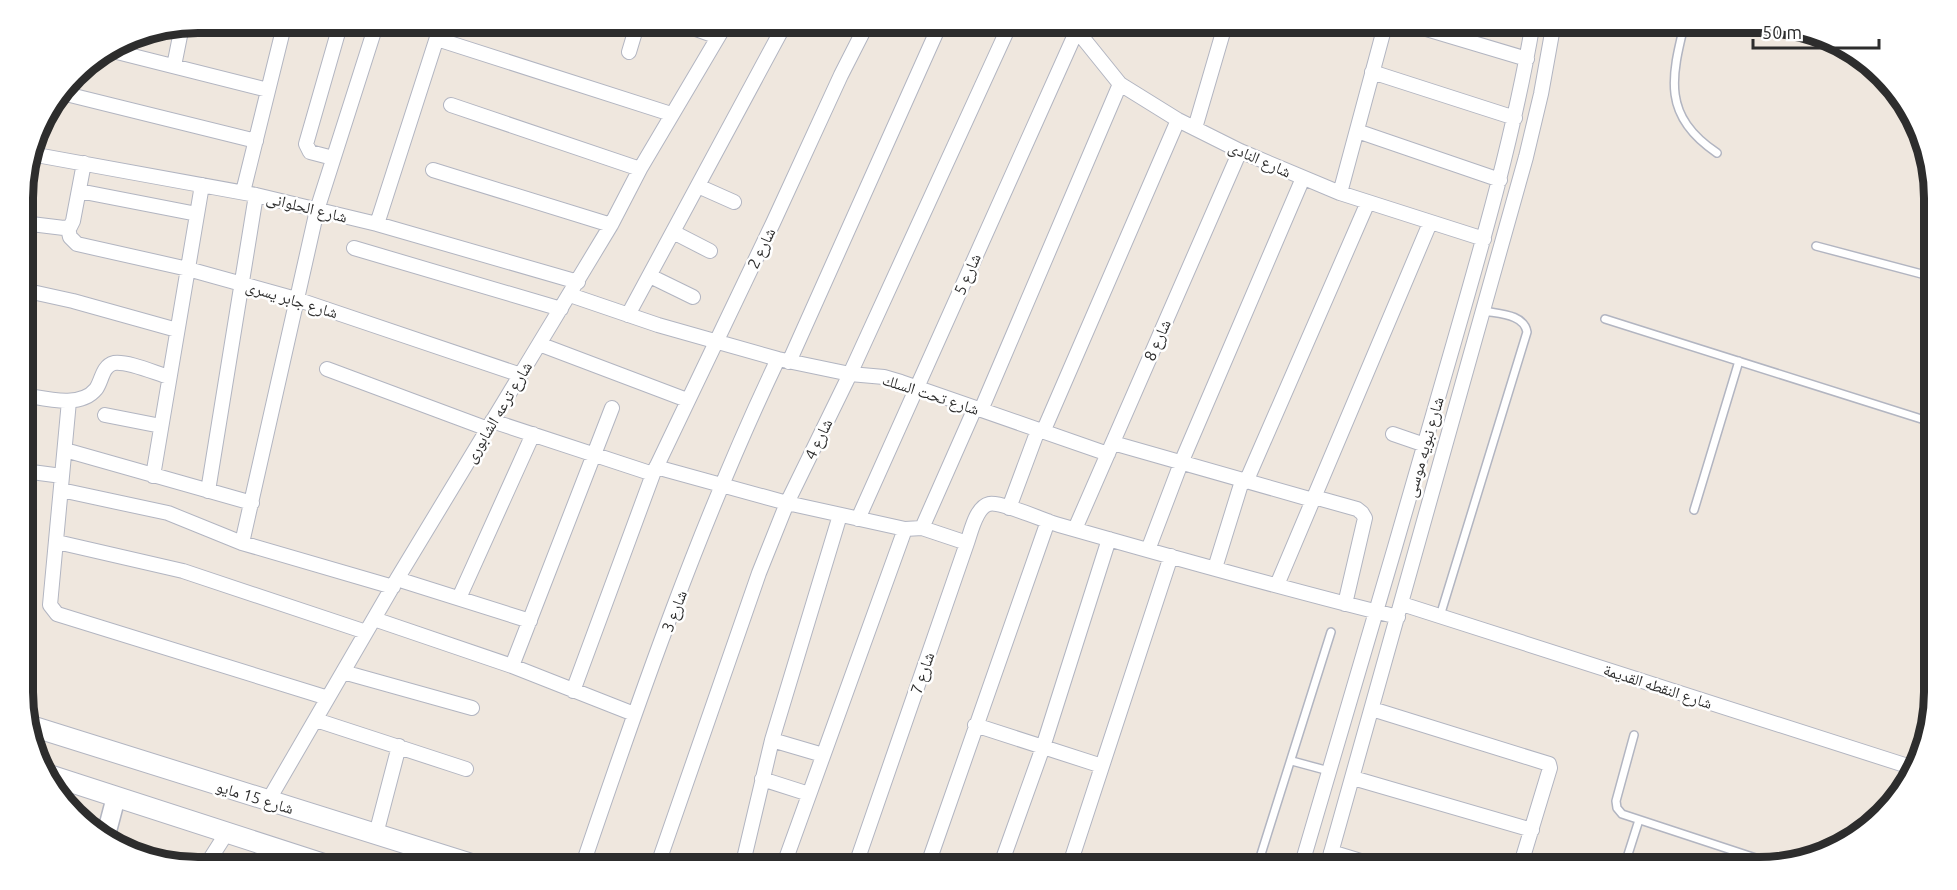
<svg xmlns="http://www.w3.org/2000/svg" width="1957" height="890" font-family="Ubuntu,'Noto Naskh Arabic',sans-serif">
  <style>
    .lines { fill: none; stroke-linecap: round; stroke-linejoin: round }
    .service-casing { stroke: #b2b5c1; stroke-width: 10 }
    .minor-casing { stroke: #b2b5c1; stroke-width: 16 }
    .tertiary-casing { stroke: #b2b5c1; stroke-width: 21 }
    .secondary-casing { stroke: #b2b5c1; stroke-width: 22 }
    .service { stroke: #fff; stroke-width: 7 }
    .minor { stroke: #fff; stroke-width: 14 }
    .tertiary { stroke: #fff; stroke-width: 18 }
    .secondary { stroke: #fff; stroke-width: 20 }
    .labels { text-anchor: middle; stroke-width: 5; stroke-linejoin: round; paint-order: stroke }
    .street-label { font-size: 16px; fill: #2d2d2d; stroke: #fff }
    .rim { fill: none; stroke: #2d2d2d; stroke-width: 8 }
  </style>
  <rect width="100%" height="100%" fill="#efe7de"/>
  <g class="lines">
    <g class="service-casing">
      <path id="service" d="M1685,22C1671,78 1662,116 1717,153
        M1816,246L1933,277
        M1605,319L1934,423
        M1694,510L1739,361
        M1440,616L1527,332C1524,314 1499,314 1484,311
        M1634,735L1616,801L1617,808L1622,814L1777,865
        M1292,761L1329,771
        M1625,862L1641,867
        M1257,867L1331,632
        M1624,867L1639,820"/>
    </g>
    <g class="minor-casing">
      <path id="minor" d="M676,22L718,37
        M1070,22L1120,84L1178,120L1240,151L1340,193L1484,239
        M1403,22L1527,59
        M582,25L583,22
        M437,39L671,114
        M109,50L268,90
        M629,52L638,22
        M174,66L182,26
        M1372,72L1515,118
        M62,93L256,141
        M451,105L640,169
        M1195,128L1226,22
        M1357,131L1500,180
        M31,154L256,195L377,224L578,282
        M333,158L310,152L306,144L341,22
        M433,170L611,225
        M698,186L734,202
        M79,191L197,214
        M243,192L285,22
        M1340,193L1386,22
        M23,223L64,228L70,227L73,221L84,163
        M377,224L442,22
        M68,228L70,237L77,244L188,269L296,299L521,375
        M673,232L710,251
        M354,248L561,309
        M650,276L693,297
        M23,290L73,301L177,330
        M570,295L658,325L778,359L850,374L884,377L901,382L1108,454
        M628,315L786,22
        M539,344L687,400
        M789,362L941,22
        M327,369L488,429
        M23,395C44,398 80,409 96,389C102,381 102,366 114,363C128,361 155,373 169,377
        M69,401L50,605L57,614L328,698
        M981,410L1120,84
        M105,415L161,426
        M492,421L653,474
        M1043,432L1178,120
        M1393,434L1425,445
        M1113,443L1313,500
        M65,450L252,503
        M656,467L787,503L905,529L922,528L967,543
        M24,471L62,476
        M153,476L202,185
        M1246,482L1368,202
        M61,490L168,513L242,543L393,587
        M208,491L256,195
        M1314,497L1357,509L1362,513L1365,518L1345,604
        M1009,508L1038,430
        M858,519L1077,30
        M922,528L975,408
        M1075,529L1240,151
        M57,542L183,571L366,632
        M242,543L317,210L377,22
        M1148,550L1181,463L1303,178
        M1215,568L1242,481
        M397,579L530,621
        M1277,585L1430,223
        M459,598L533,434
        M1402,604L1914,768
        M374,619L512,666L634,714
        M512,666L612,408
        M343,672L472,708
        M573,691L653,474L773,223L841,75L868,22
        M1372,709L1549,764L1550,768L1520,867
        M316,720L466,769
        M975,725L1102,766
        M772,740L823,755
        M1353,778L1532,830
        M762,779L809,794
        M268,801L397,579L611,225L640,169L727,22
        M376,834L399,746
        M1331,852L1380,867
        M205,867L226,834
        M266,867L270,848
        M582,867C640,696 700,523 778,359
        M657,867L759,573L787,503L850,374L1011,22
        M742,867L772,740L840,515
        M783,867L905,529
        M855,867L967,543C971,532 976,507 989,504C1000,501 1045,521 1059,525C1171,557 1284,589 1398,617
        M927,867L1048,521
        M1000,867L1043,747L1109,539
        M1069,867L1171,556
        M1301,867C1349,702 1399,536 1446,370C1479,255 1513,141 1533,22
        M1327,867L1526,157L1541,94L1554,22"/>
    </g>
    <g class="tertiary-casing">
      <path id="tertiary" d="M106,835L116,797"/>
    </g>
    <g class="secondary-casing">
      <path id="secondary" d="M28,725L481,867
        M49,775L333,867"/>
    </g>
    <use href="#service" class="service"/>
    <use href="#minor" class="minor"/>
    <use href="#tertiary" class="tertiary"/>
    <use href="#secondary" class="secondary"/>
  </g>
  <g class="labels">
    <g class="street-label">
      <text transform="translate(1260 159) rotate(24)" y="6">شارع النادى</text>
      <text transform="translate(307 207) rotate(14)" y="6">شارع الحلوانى</text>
      <text transform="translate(761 248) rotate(-64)" y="6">شارع 2</text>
      <text transform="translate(967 274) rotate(-66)" y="6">شارع 5</text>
      <text transform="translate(292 299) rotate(17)" y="6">شارع جابر يسرى</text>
      <text transform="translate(1157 340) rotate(-66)" y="6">شارع 8</text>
      <text transform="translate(931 394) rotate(18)" y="6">شارع تحت السلك</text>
      <text transform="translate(498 412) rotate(-59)" y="6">شارع ترعه الشابورى</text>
      <text transform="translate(818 439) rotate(-64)" y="6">شارع 4</text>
      <text transform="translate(1424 447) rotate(-74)" y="6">شارع نبويه موسى</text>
      <text transform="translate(674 611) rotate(-69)" y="6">شارع 3</text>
      <text transform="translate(922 673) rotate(-71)" y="6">شارع 7</text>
      <text transform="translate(1658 686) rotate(18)" y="6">شارع النقطه القديمة</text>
      <text transform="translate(255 797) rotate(17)" y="6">شارع 15 مايو</text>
    </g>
  </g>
  <path d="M0 0H1957V890H0ZM198 33H1759A165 165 0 0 1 1924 198V692A165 165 0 0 1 1759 857H198A165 165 0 0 1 33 692V198A165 165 0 0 1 198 33Z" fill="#fff" fill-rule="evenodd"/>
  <path class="rim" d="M198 33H1759A165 165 0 0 1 1924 198V692A165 165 0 0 1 1759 857H198A165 165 0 0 1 33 692V198A165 165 0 0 1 198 33Z"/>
  <path d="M1753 39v9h126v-9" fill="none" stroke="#2d2d2d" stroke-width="3"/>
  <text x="1762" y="39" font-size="18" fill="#2d2d2d" stroke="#ffffff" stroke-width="4.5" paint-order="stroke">50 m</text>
</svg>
